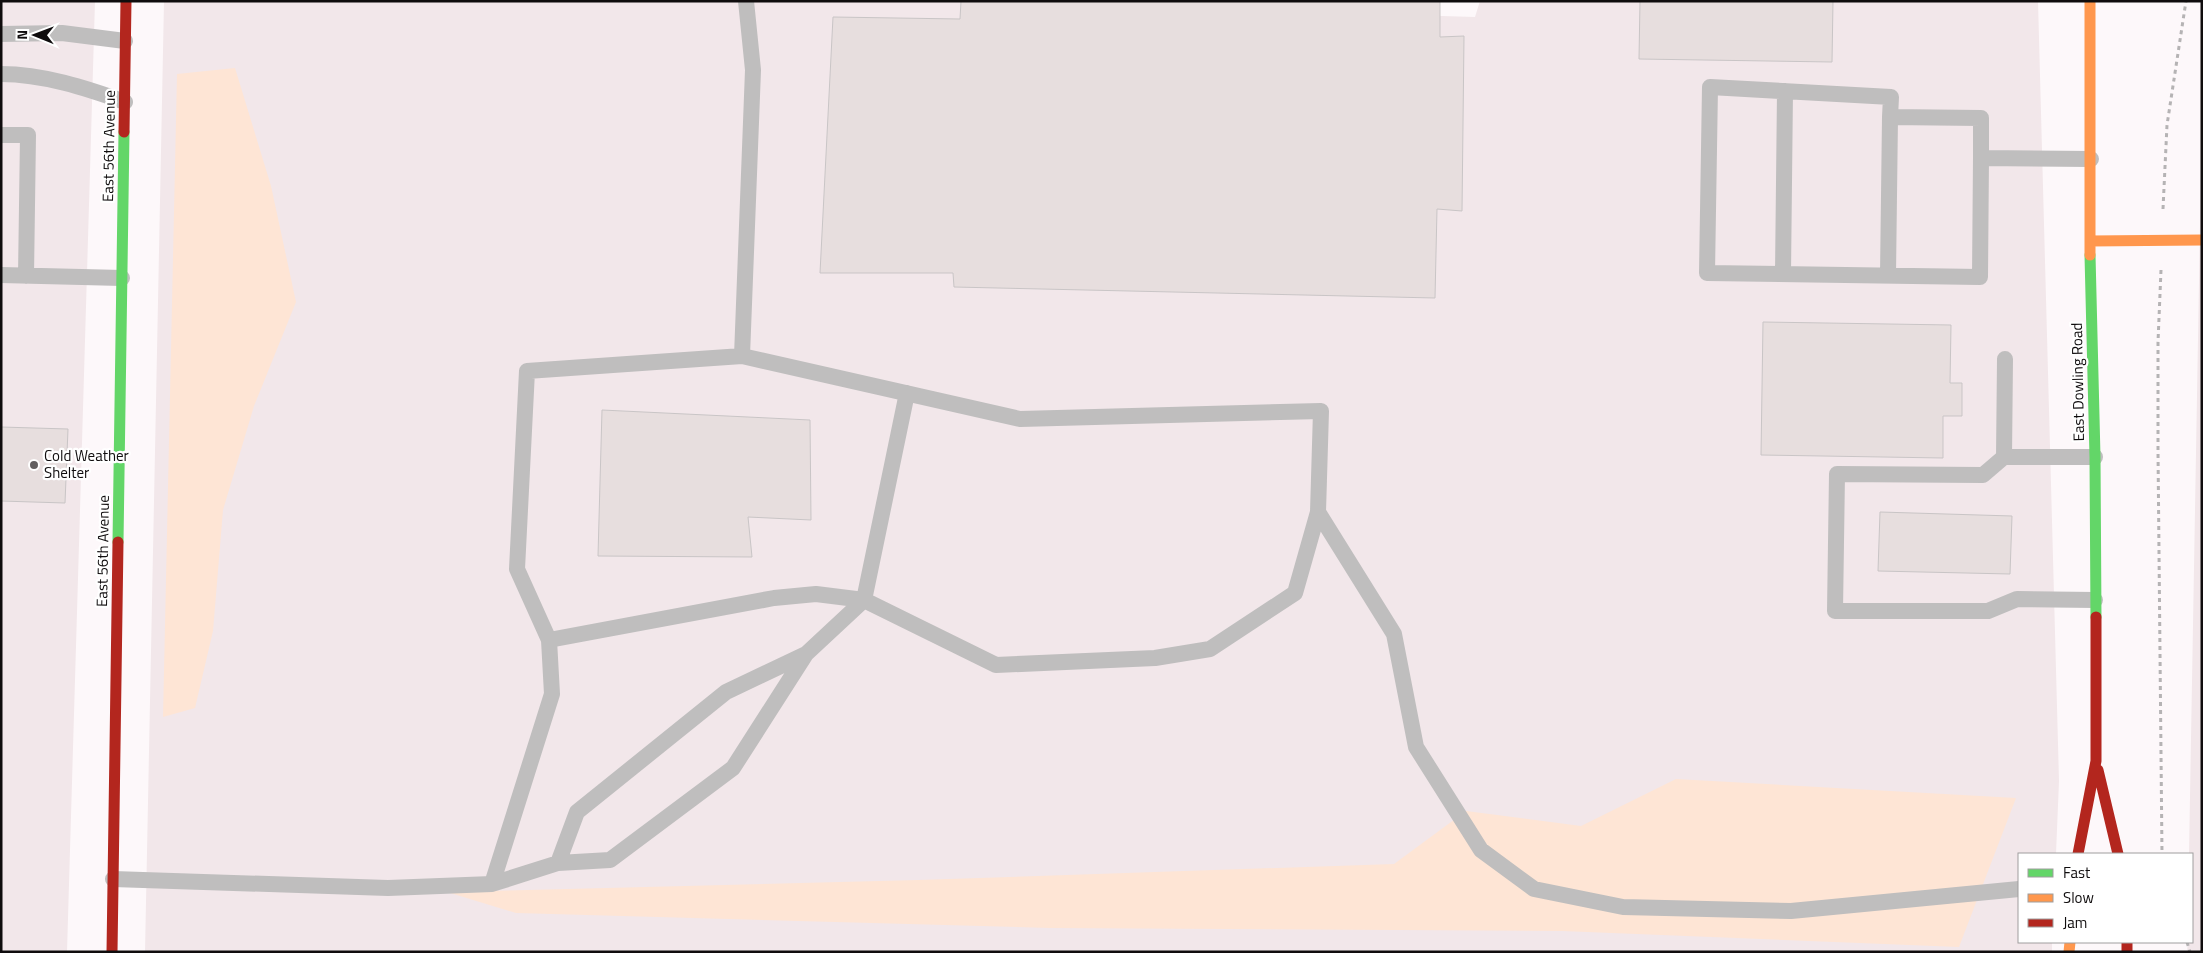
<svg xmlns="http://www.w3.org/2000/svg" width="2203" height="953" font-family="'Titillium Web',sans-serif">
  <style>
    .built { fill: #f2e7ea }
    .green { fill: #fee5d5 }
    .building { fill: #e7dede; stroke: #c9c5c6 }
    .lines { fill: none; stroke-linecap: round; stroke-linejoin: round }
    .path { stroke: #b5b3b4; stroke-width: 3; stroke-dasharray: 4 4; stroke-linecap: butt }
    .lane { stroke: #bfbebe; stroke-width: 16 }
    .fast { stroke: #63d668; stroke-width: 11 }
    .slow { stroke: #ff974d; stroke-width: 11 }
    .jam { stroke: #b3261e; stroke-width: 11 }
    .poi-dot { fill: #625f60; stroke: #fff; stroke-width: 2 }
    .labels { text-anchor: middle; stroke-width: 4.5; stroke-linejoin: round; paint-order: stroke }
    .street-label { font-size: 15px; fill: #0f0c0d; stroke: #fff }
    .poi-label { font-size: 15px; fill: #0f0c0d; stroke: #fff; text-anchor: start }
  </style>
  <rect width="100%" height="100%" fill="#fdf8fa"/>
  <path class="built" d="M1,1H95L67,952H1Z
    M164,1H950L1475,17L1480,1H2038L2059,781L2056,854H2019V942H2052V952H145Z
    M2202,110V952H2187L2188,942H2192V854H2189Z"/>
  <path class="green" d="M235,68L271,186L296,302L254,406L223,510L213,631L195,708L163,717L177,74Z
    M1676,779L2016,798L1959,947L1562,931L1050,928L516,913L447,892L918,880L1394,864L1466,811L1581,826Z"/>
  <path class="building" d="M961,1H1440V37L1464,36L1462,211L1437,209L1435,298L954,287L953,273H820L833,17L960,19Z
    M1640,1H1833L1832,62L1639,59Z
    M1763,322L1951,325L1950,383H1962V416H1943V458L1761,455Z
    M602,410L810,420L811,520L748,517L752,557L598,556Z
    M1,427L68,429L65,503L1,501Z
    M1880,512L2012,516L2010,574L1878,571Z"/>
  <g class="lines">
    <path class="path" d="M2163,209L2167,125L2186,1
      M2161,270L2158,342V451L2162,854
      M2187,942L2190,952"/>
    <path class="lane" d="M1,34L62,33L125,41
      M1,74C43,74 86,88 125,102
      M1,135H28L26,276
      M1981,158L1980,277L1707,273L1710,87L1891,97L1890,117L1981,118V158L2091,159
      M1783,274L1785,91
      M1,275L122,278
      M1888,275L1890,117
      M2004,457L2005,359
      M2095,457H2004L1983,475L1837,474L1835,611H1988L2017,599L2095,600
      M1318,512L1394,634L1416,747L1481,850L1534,889L1623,907L1791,911L2019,889
      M549,640L774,598L816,594L864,600L907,393
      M558,863L577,812L726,692L806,654
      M113,879L388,888L492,884L558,863L610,860L733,768L806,654L864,600L996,665L1155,658L1210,649L1295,593L1318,512L1321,411L1020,419L742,356L753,70L746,1
      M492,884L552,694L549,640L517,569L527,371L742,356"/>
    <path class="fast" d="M2090,255L2095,457L2096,617
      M118,542L124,132"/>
    <path class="slow" d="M2090,1V255
      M2090,241L2202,240
      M2069,952L2070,942"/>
    <path class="jam" d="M124,132L126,1
      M2098,770L2118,854
      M2078,854L2096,761V617
      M2127,942V952
      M112,952L118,542"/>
  </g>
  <circle class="poi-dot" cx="34" cy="465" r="5"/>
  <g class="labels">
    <g class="street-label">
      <text transform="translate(109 146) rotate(-89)" y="5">East 56th Avenue</text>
      <text transform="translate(2078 382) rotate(-91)" y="5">East Dowling Road</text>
      <text transform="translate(103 551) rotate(-89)" y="5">East 56th Avenue</text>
    </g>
    <g class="poi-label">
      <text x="44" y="461">Cold Weather<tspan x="44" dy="17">Shelter</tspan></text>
    </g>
  </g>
  <rect width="2203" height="953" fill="none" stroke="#0f0c0d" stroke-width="5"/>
  <rect x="2018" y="853" width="175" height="90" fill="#ffffff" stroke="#9f9e9e"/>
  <rect x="2028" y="869" width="25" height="8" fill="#63d668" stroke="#9f9e9e"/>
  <text x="2063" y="878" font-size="15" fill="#0f0c0d">Fast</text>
  <rect x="2028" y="894" width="25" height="8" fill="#ff974d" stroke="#9f9e9e"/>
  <text x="2063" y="903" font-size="15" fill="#0f0c0d">Slow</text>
  <rect x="2028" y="919" width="25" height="8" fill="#b3261e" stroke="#9f9e9e"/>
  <text x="2063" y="928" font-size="15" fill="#0f0c0d">Jam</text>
  <g transform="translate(35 35) rotate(271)" stroke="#ffffff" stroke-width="4" paint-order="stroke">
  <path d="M0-4L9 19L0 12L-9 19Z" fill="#0f0c0d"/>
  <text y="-8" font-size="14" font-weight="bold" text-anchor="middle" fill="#0f0c0d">N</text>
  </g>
</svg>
